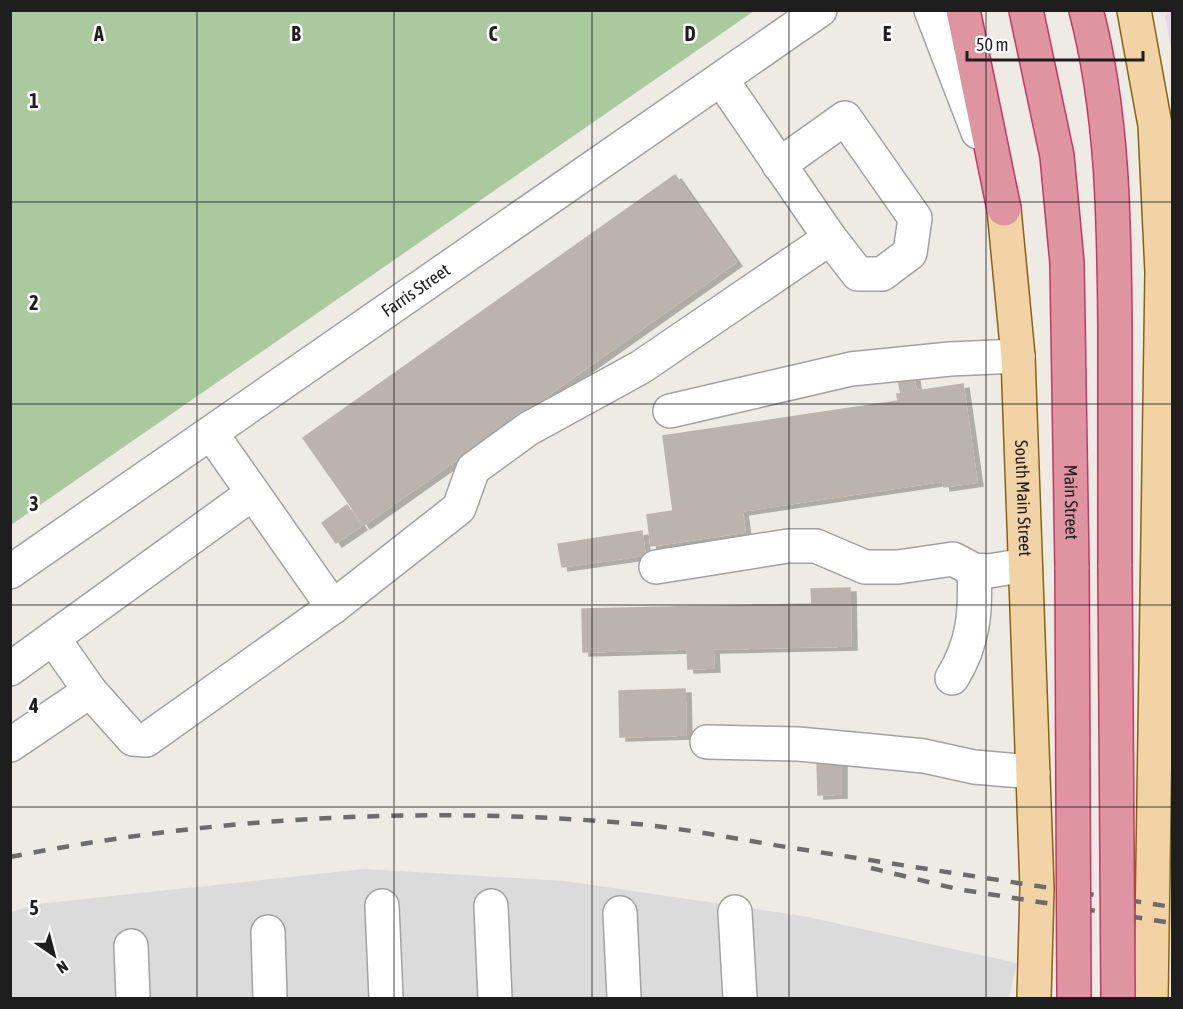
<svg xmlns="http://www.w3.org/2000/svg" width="1183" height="1009" font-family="'Asap Condensed',sans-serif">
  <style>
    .residential { fill: #dcdbdb }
    .industrial { fill: #e6d8e4 }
    .forest { fill: #aac99e }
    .building { fill: #bbb4ae; stroke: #beb3a9; stroke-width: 1.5; filter: url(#shadow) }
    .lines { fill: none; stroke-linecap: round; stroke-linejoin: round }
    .minor-casing { stroke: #a2a2a2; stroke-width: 36 }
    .major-casing { stroke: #89630f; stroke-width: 36 }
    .highway-casing { stroke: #c83666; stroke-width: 36 }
    .minor { stroke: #fff; stroke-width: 33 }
    .major { stroke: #f2d3a6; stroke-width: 33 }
    .highway { stroke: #de95a1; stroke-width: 33 }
    .rail { stroke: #6c6c6c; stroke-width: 4.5; stroke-dasharray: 12 12; stroke-linecap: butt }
    .highway-bridge-casing { stroke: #c83666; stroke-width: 36; stroke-linecap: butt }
    .highway-bridge { stroke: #de95a1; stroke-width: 33 }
    .grid { fill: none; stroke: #1e1e1e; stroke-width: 1.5; stroke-opacity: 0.55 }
    .labels { text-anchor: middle; stroke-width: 5; stroke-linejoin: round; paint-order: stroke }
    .street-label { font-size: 18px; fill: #1e1e1e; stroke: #fff }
    .grid-label { font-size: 20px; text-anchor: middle; font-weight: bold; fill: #1e1e1e; stroke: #fff; stroke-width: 5; stroke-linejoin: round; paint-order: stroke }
  </style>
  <defs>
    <filter id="shadow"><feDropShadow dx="6" dy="4" stdDeviation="0" flood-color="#0004"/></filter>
  </defs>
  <rect width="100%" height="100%" fill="#eeebe5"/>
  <path class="residential" d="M365,869L565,881L803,916L1017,963L1009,998H11V912L37,904Z"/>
  <path class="industrial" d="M1168,11H1172V53L1165,17Z"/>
  <path class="forest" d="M11,10H754V11L11,525Z"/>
  <path class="building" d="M675,175L736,262L364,525L303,438Z
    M913,371L916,391L963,384L977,482L944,487L943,481L742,511L745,532L651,546L647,515L673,511L663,436L898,401L897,394H901L897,374Z
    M347,505L361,526L336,543L322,523Z
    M642,531L645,555L562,567L558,544Z
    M850,588L851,646L713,649L714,668L688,669L687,649L583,652L582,609L812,604L811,589Z
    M685,689L686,735L620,737L619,691Z
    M817,759H841V794L818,795Z"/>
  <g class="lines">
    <g class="minor-casing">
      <g id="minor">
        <path d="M931,10L978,132"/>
        <path d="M779,165L845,118L915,218L910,253L882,274H858L830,238"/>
        <path d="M670,411L851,369L950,359L1018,356"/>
        <path d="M656,567L788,546H816L865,567H898L953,559L974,570L989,571L1025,565"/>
        <path id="s1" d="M10,572L820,10"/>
        <path d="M333,607L459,508L473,469L528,429L641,367L830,238L721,79"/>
        <path d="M53,638L90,691"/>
        <path d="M10,669L253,493"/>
        <path d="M952,678C974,643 976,611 974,570"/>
        <path d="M707,742L798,744L873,751L924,756L974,767L1033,772"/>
        <path d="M10,745L90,691L133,739L146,740L333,607L211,433"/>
        <path d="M382,906L386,998"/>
        <path d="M491,906L495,998"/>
        <path d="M735,912L740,998"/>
        <path d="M620,913L624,998"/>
        <path d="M268,932L270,998"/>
        <path d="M131,946L133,998"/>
      </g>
    </g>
    <g class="major-casing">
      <g id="major">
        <path d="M1134,10L1155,125L1162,272L1151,998"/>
        <path id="s2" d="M1004,209L1018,356L1037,888L1034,998"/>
      </g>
    </g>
    <g class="highway-casing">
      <g id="highway">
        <path d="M963,10L1004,209"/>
        <path id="s3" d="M1026,10L1057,156L1067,263L1072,569"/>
        <path d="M1086,10C1113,113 1114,221 1115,326C1115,406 1115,487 1115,567"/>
      </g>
    </g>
    <use href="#minor" class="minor"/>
    <use href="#major" class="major"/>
    <use href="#highway" class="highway"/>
    <path class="rail" d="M10,857C213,817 420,806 626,823C688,828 750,842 812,851C932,870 1052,888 1172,907
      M871,868L957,889L1172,923"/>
    <g class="highway-bridge-casing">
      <path id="highway-bridge" d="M1115,567L1118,998
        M1072,569L1074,998"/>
    </g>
    <use href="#highway-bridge" class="highway-bridge"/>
  </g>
  <path class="grid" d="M197,10V998M394,10V998M592,10V998M789,10V998M986,10V998M10,202H1172M10,404H1172M10,605H1172M10,807H1172"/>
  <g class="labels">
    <g class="street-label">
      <text dy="6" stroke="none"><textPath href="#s1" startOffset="494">Farris Street</textPath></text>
      <text dy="6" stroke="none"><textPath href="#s2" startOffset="290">South Main Street</textPath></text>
      <text dy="6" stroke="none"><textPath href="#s3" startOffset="496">Main Street</textPath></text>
    </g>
  </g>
  <g class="grid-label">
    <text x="99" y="41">A</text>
    <text x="296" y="41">B</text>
    <text x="493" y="41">C</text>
    <text x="690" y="41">D</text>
    <text x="887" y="41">E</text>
    <text x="34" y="108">1</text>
    <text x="34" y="310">2</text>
    <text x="34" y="511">3</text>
    <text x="34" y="713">4</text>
    <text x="34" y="915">5</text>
  </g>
  <rect width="1183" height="1009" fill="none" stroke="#1e1e1e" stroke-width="24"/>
  <g transform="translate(54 955) rotate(145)" stroke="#ffffff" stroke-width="4.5" paint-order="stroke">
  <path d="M0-4.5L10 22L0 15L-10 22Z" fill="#1e1e1e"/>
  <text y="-9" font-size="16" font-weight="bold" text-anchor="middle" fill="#1e1e1e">N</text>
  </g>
  <path d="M967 51v9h176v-9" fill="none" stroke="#1e1e1e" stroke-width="3"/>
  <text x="976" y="51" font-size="18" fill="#1e1e1e" stroke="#ffffff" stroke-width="4.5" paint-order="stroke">50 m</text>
</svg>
